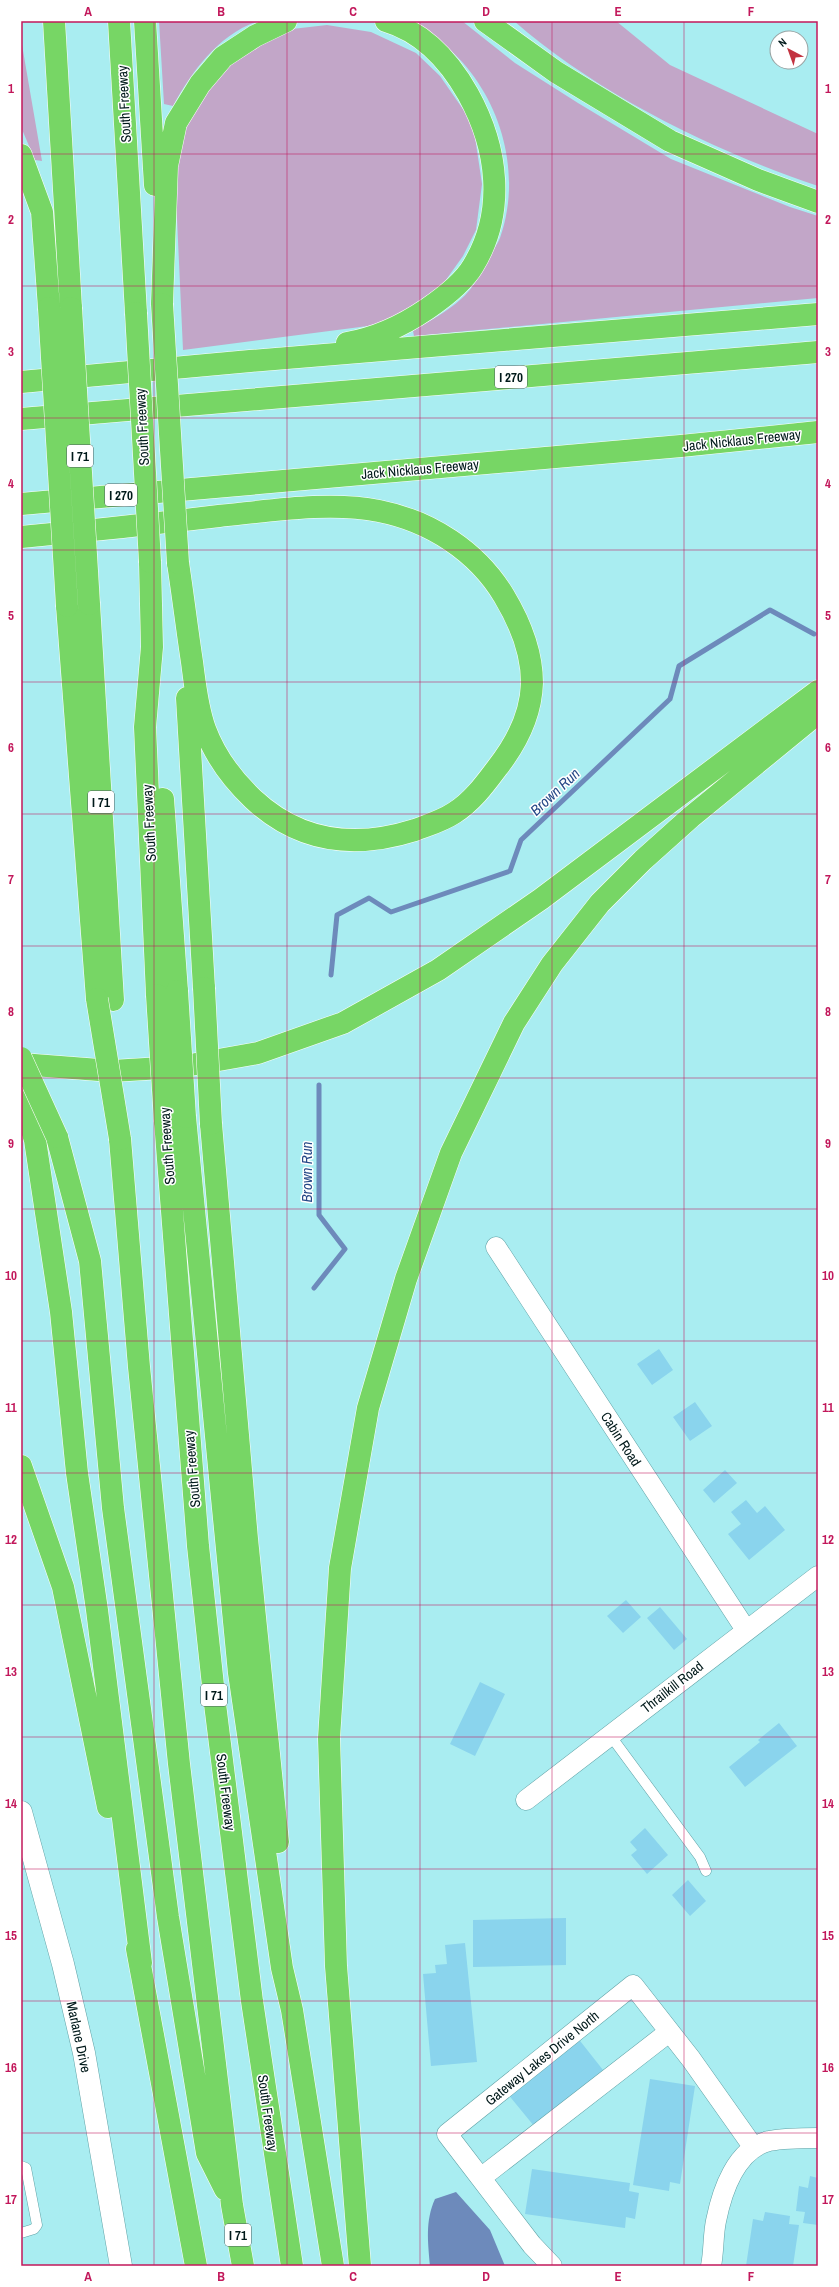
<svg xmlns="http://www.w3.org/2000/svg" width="839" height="2287" font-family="'Archivo Narrow',sans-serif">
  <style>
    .green { fill: #c2a6c8 }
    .water { fill: #6d8abb }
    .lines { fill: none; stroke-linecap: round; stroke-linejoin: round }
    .stream { stroke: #6d8abb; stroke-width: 5 }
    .building { fill: #8ad4ed }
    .service-casing { stroke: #5fa1a5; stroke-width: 11 }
    .minor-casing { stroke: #5fa1a5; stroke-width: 21 }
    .tertiary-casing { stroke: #5fa1a5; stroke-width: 23 }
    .motorway-casing { stroke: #fff; stroke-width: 23 }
    .service { stroke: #fff; stroke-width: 10 }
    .minor { stroke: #fff; stroke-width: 20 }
    .tertiary { stroke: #fff; stroke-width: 22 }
    .motorway { stroke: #77d665; stroke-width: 22 }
    .motorway-bridge-casing { stroke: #fff; stroke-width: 23; stroke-linecap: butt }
    .motorway-bridge { stroke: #77d665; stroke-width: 22 }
    .grid { fill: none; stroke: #c2185b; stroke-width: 1; stroke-opacity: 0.55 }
    .labels { text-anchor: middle; stroke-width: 3; stroke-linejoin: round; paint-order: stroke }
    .shield { fill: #fff; stroke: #4c5e5f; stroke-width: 1 }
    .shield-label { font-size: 13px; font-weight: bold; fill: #00191a }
    .street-label { font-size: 14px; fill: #00191a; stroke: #fff }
    .water-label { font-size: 15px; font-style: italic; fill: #274a88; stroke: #fff }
    .neatline { fill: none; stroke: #c2185b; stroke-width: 1.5 }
    .grid-label { font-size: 13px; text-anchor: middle; font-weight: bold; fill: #c2185b }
  </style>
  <rect width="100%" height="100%" fill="#a9edf1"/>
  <path class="green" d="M159,21H258C218,35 192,71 173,106L164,104Z
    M407,21H462L515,63L578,103L671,159L790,207L818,216V298L414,336L413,331C429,321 447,312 461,299C473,289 481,273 488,259C492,252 497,245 500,238C529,155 486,57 407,21Z
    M514,21H616L670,65L818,134V186C712,150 599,95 514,21Z
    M327,25L371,32L416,53L440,76L467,115L475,137L482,184L476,230L463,256L443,284L399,317L368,326L183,350L175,175L183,136L195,105L236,58L292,29Z
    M21,39L42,161L35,160L21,127Z"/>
  <path class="water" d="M456,2192L490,2230L505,2266H430C428,2242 425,2221 435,2199Z"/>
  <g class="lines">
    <path class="stream" d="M331,975L337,915L369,898L391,912L510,871L521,840L670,699L679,666L770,610L814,634
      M314,1288L345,1249L319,1215V1085"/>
  </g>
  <path class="building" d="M659,1349L673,1370L652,1385L637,1364Z
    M695,1402L712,1426L690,1441L673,1417Z
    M725,1470L737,1483L714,1503L703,1490Z
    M746,1500L757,1513L765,1506L785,1530L749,1560L728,1534L741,1524L731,1512Z
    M626,1600L641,1617L623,1633L607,1616Z
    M660,1607L687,1639L674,1650L647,1618Z
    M480,1682L505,1694L475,1756L450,1744Z
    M779,1723L797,1746L745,1787L729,1767L760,1742L758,1740Z
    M645,1828L668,1855L647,1874L631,1855L637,1850L630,1842Z
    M688,1880L706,1901L690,1916L672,1895Z
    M566,1918V1965L473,1967V1920Z
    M465,1943L477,2062L431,2066L423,1974L436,1973L435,1965L447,1964L445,1945Z
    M577,2037L603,2070L534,2126L507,2093Z
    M650,2079L695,2086L680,2184L670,2182L669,2191L633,2185Z
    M532,2169L630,2183L629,2191L639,2193L635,2219L626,2217L625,2228L525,2214Z
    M810,2176L818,2178V2225L803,2223L805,2212L796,2211L799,2186L808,2188Z
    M765,2212L790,2216L789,2224L799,2225L793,2266H746L753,2219L763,2221Z"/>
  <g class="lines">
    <g class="service-casing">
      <path id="service" d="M610,1735L700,1857L706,1871
        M21,2166L26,2168L37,2225L34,2229L21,2233"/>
    </g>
    <g class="minor-casing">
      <path id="minor" d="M496,1247L746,1630
        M526,1800L818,1576
        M482,2177L669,2032
        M552,2266L532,2245L447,2134L633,1985L691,2059L754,2148
        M711,2266C714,2251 713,2235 716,2221C722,2191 736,2149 769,2141C785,2138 802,2138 818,2138"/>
    </g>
    <g class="tertiary-casing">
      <path id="tertiary" d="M21,1812L63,1964L84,2053L121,2266"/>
    </g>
    <g class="motorway-casing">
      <path id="motorway" d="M54,21L71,308
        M119,21L136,313
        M145,21L155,185
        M485,21L556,72L670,141L758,180L818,202
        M21,155L42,212L49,308
        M162,304L167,166L176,123L200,84L223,57L255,36L286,21
        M347,343C376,338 402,326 427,309C443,298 463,283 473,266C506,212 498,148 468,94C450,62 423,32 386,21
        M21,382L250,361L818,314
        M21,419L818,352
        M21,504L681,446L818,432
        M21,537C87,531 153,524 219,516C269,511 330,501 379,511C430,521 477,551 504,596C519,621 532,653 532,683C531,715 516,744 497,768C485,784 472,802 454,813C442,821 428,825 415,830C355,849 300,843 253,799C232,779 215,756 205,729C197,707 195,684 192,662C187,629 183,596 178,563
        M150,562L152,647L145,727L157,995
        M89,604L113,1000
        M67,606L97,999
        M187,698L204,988
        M163,799L177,991
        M21,1064L112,1071L179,1067L258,1053L343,1023L438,970L541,899L818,691
        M21,1093L35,1140L61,1312L77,1473L97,1610L141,1963
        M185,1117L239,1673L282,1968L292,2010L333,2266
        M165,1121L198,1546L215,1704L252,2001L292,2266
        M211,1124L247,1539L278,1842
        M57,1137L90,1261L113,1508L168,1917L207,2153L225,2189
        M120,1139L139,1367L179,1764L232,2205L243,2266
        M21,1466L63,1587L108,1807
        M137,1949L196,2266
        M360,2266L336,1966L329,1738L340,1568L368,1408L406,1279L451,1153L514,1023L552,964L600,903L643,860L691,817L818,713"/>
    </g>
    <use href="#service" class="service"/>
    <use href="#minor" class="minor"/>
    <use href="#tertiary" class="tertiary"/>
    <use href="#motorway" class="motorway"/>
    <g class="motorway-bridge-casing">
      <path id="motorway-bridge" d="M162,304L178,563
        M49,308L67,606
        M71,308L89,604
        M136,313L150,562
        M204,988L211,1124
        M177,991L185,1117
        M157,995L165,1121
        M97,999L120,1139
        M21,1058L57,1137"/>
    </g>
    <use href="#motorway-bridge" class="motorway-bridge"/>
  </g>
  <path class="grid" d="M154,21V2266M287,21V2266M420,21V2266M552,21V2266M684,21V2266M21,154H818M21,286H818M21,418H818M21,550H818M21,682H818M21,814H818M21,946H818M21,1078H818M21,1209H818M21,1341H818M21,1473H818M21,1605H818M21,1737H818M21,1869H818M21,2001H818M21,2133H818"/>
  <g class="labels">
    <g class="shield">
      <rect x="495" y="366" width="32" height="22" rx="3"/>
      <rect x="67" y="445" width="26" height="22" rx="3"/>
      <rect x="105" y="484" width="32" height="22" rx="3"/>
      <rect x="88" y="791" width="26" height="22" rx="3"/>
      <rect x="201" y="1684" width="26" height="22" rx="3"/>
      <rect x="225" y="2224" width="26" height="22" rx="3"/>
    </g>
    <g class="shield-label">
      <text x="511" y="382">I 270</text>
      <text x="80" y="461">I 71</text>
      <text x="121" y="500">I 270</text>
      <text x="101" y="807">I 71</text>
      <text x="214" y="1700">I 71</text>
      <text x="238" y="2240">I 71</text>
    </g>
    <g class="street-label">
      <text transform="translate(124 104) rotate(-93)" y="5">South Freeway</text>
      <text transform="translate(142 427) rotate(-93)" y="5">South Freeway</text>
      <text transform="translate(742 440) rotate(-6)" y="5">Jack Nicklaus Freeway</text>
      <text transform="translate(420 469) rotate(-5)" y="5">Jack Nicklaus Freeway</text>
      <text transform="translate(149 823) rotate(-93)" y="5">South Freeway</text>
      <text transform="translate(167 1146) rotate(-94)" y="5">South Freeway</text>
      <text transform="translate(621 1439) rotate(57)" y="5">Cabin Road</text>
      <text transform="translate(192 1469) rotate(-95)" y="5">South Freeway</text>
      <text transform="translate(672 1687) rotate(-38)" y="5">Thrailkill Road</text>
      <text transform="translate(226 1792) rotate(83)" y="5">South Freeway</text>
      <text transform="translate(79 2037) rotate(78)" y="5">Marlane Drive</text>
      <text transform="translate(542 2058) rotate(-39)" y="5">Gateway Lakes Drive North</text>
      <text transform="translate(268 2113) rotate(82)" y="5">South Freeway</text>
    </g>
    <g class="water-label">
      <text transform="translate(555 792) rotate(-43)" y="5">Brown Run</text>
      <text transform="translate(307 1172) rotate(-90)" y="5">Brown Run</text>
    </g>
  </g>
  <rect width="839" height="2287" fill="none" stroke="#ffffff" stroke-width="44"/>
  <g transform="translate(789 50) rotate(319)"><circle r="19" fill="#ffffff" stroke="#99a3a3"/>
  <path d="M0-3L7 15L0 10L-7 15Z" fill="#c33340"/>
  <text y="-6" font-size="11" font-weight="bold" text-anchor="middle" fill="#00191a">N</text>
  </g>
  <rect x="22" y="22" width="795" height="2243" class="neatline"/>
  <g class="grid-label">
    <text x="88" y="16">A</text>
    <text x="221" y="16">B</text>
    <text x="353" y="16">C</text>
    <text x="486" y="16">D</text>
    <text x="618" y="16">E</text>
    <text x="751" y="16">F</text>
    <text x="11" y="93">1</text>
    <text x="828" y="93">1</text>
    <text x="11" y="224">2</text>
    <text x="828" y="224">2</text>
    <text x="11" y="356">3</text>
    <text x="828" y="356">3</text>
    <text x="11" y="488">4</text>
    <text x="828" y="488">4</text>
    <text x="11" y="620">5</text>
    <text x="828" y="620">5</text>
    <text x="11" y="752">6</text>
    <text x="828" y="752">6</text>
    <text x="11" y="884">7</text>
    <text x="828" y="884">7</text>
    <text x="11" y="1016">8</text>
    <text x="828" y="1016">8</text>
    <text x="11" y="1148">9</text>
    <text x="828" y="1148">9</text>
    <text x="11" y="1280">10</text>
    <text x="828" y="1280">10</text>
    <text x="11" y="1412">11</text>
    <text x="828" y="1412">11</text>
    <text x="11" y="1544">12</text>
    <text x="828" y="1544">12</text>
    <text x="11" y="1676">13</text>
    <text x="828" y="1676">13</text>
    <text x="11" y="1808">14</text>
    <text x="828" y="1808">14</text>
    <text x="11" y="1940">15</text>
    <text x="828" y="1940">15</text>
    <text x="11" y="2072">16</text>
    <text x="828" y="2072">16</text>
    <text x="11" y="2204">17</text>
    <text x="828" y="2204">17</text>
    <text x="88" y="2281">A</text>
    <text x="221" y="2281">B</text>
    <text x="353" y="2281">C</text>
    <text x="486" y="2281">D</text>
    <text x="618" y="2281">E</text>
    <text x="751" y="2281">F</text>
  </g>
</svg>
